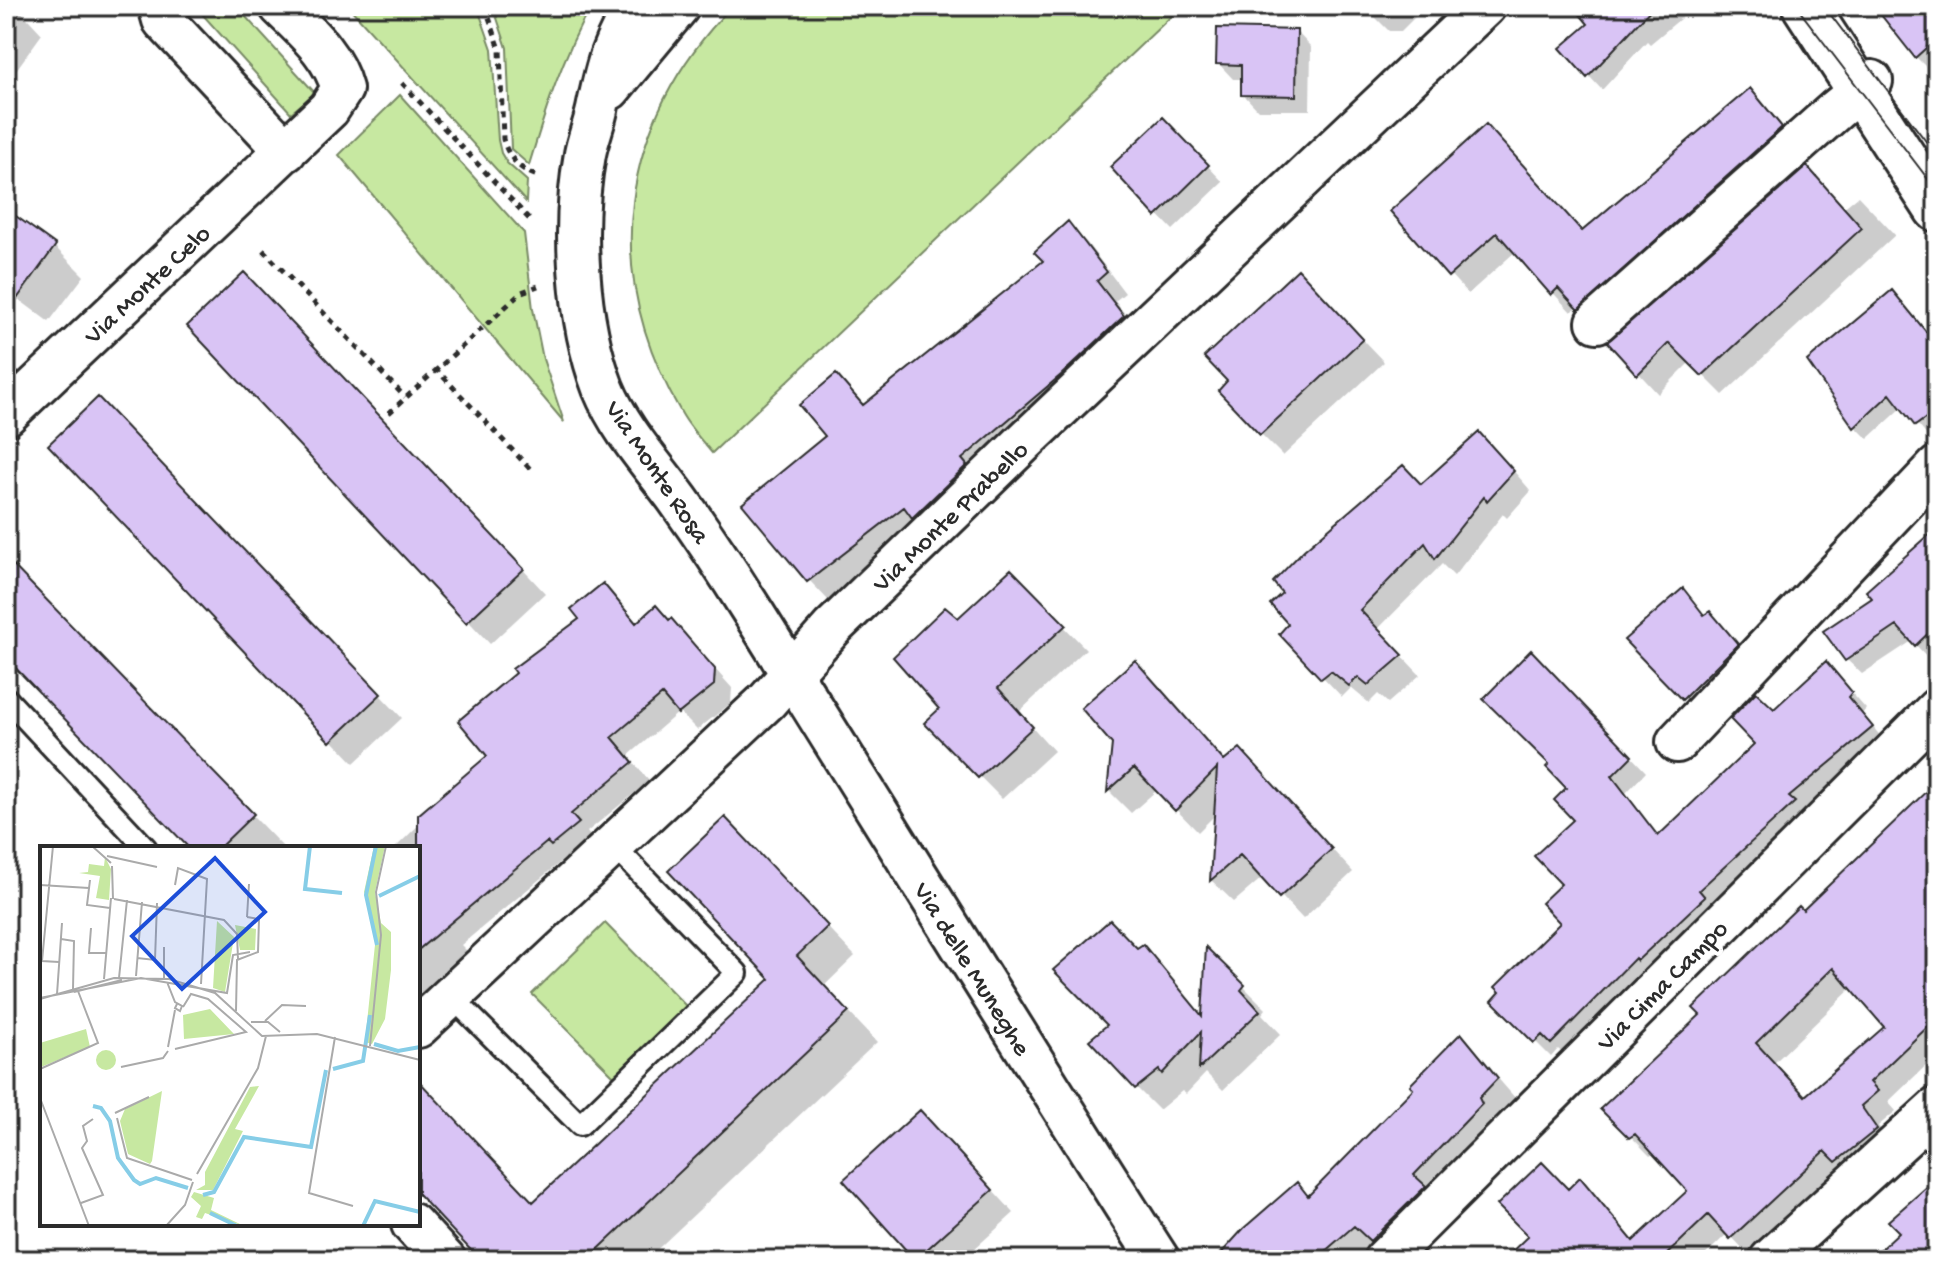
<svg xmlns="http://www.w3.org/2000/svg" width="1943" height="1266" font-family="'Gochi Hand',sans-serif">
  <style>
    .green { fill: #c7e8a1; stroke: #798a66; stroke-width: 2 }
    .shadow { fill: #0003; fill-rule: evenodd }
    .building { fill: #d9c4f5; stroke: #2b2b2b; stroke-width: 2; fill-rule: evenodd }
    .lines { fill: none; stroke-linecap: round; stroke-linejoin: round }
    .lane-casing { stroke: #2b2b2b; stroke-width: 26 }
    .street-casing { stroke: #2b2b2b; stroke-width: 46 }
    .secondary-casing { stroke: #2b2b2b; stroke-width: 50 }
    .path { stroke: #2b2b2b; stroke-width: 5; stroke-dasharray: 6 6; stroke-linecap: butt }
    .lane { stroke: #fff; stroke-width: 20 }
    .street { stroke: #fff; stroke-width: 40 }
    .secondary { stroke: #fff; stroke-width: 44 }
    .tram { stroke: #2b2b2b; stroke-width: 2 }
    .labels { text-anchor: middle; stroke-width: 8; stroke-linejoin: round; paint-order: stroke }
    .street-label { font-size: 26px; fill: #2b2b2b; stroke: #fff }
    .inset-river { fill: none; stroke: #86cde7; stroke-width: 4 }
    .inset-road { fill: none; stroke: #aaa; stroke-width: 2 }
    .view { fill: #1d4ed8; fill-opacity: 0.15; stroke: #1d4ed8; stroke-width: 4 }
    .inset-edge { fill: none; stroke: #2b2b2b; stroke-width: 4 }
  </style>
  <rect width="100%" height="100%" fill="#fff"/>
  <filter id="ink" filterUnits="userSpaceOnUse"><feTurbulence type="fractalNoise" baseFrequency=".0125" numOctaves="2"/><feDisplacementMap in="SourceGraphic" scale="16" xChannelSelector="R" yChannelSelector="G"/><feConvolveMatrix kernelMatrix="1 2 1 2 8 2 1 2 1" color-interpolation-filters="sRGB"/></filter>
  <g filter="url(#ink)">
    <path class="green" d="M195,6H236L315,93L291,113Z
      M348,6H477L492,49L498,140L501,153L507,163L527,181L526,202Z
      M493,6H591C562,57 546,109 529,165L511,149L507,48Z
      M732,6H1182L712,453C702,441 690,428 682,414C599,272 618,124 732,6Z
      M400,95L524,233L533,309L543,359L564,422L339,155Z
      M605,923L686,1006L614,1076L532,994Z"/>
    <path class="shadow" d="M6,6H16L42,34L6,84Z
      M1364,6H1408L1417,15L1401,31H1389Z
      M1575,6H1679L1686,14L1650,44L1647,41L1602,90L1563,48L1591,24Z
      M1898,6H1937V64L1930,71L1916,57Z
      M1296,31L1311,47L1310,110H1258L1243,94V79H1233L1218,63Z
      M1750,91L1800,146L1598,327L1577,306L1571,312L1515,252L1468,294L1392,211L1583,233Z
      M1163,119L1223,182L1173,230L1112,167Z
      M1858,196L1895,235L1723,395L1690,362L1658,394L1610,342L1796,247Z
      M6,211L55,247L84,276L49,322L6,290Z
      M1068,223L1087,243L1125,293L1115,301L1142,336L923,526L828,600L809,580L836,376L864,406L1045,261Z
      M1892,293L1937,345V432L1929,438L1903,407L1868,439L1855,426Z
      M1320,295L1384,362L1283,456L1261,434L1229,381Z
      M267,297L545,593L490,644L190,326Z
      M120,422L402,718L354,763L50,445Z
      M1498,453L1531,491L1507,518L1503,514L1454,576L1442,564L1377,630L1420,675L1388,703L1378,694L1369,703L1351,688L1342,697L1282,634L1422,486Z
      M1937,540V667L1912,641L1862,674L1847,660L1826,631L1875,598Z
      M6,560L284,848H192L6,655Z
      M1011,572L1086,649L1019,712L1054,751L1002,799L927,723L941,709L958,620Z
      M603,585L638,624L672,621L732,688L731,703L697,730L679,712L628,756L649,781L587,832L594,841L569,862L565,858L461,945L469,953L418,1001V848H395L490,756Z
      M1683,591L1706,616L1725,629L1752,660L1699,713L1627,640Z
      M1826,664L1866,709L1862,714L1887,744L1803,813L1809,819L1568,1058L1558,1049L1551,1057L1495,1001L1563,923L1564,884L1575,820L1569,788L1552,765L1547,668L1646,772L1626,793L1660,837L1756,744L1774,712Z
      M1114,743L1225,763L1240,750L1353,872L1303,919L1263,877L1234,902L1212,881L1216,814L1198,832L1157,790L1131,813L1109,791Z
      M1937,810V1055L1888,1102L1896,1111L1878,1126L1895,1149L1845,1168L1750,1256L1728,1233L1700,1260H1506L1580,1180L1635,1242L1690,1191L1655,1153L1650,1156L1610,1115L1803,912ZM1853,987L1887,1027L1806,1098L1774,1063Z
      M753,849L855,956L824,986L877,1042L646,1260H483L418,1191V1111L534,1204L772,979Z
      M1142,947L1204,1017L1208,951L1266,1009L1262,1014L1281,1034L1223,1090L1206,1073L1186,1094L1182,1091L1159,1110L1137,1088L1110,1025L1137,950Z
      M1461,1036L1516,1099L1497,1118L1500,1124L1389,1260H1217L1309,1197L1416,1089Z
      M942,1135L1014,1213L962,1260H918L845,1180Z"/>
    <path class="building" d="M1573,6H1654L1587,78L1560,48L1588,24Z
      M1874,6H1937V38L1915,58Z
      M1217,28L1297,30L1296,96L1241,95V65L1216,64Z
      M1750,88L1782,127L1578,310L1558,288L1551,295L1497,233L1448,277L1390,211L1486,124L1582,231Z
      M1163,117L1209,165L1156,217L1110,167Z
      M1807,166L1862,228L1702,376L1669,343L1637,375L1607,342Z
      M6,209L56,245L6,314Z
      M1068,221L1107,272L1097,281L1124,316L1061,375L962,459L967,465L912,518L904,507L807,582L742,504L825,436L799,405L836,374L863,405L1043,261L1034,252Z
      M1298,269L1363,339L1260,435L1218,391L1227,381L1204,357Z
      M244,272L524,569L466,623L187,326Z
      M1892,290L1937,345V410L1915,426L1890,394L1854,428L1807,361Z
      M98,397L381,694L330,742L48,445Z
      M1479,432L1514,471L1487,501L1484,497L1435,559L1425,543L1360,610L1403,655L1368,685L1358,677L1349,686L1331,671L1321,679L1279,634L1288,624L1270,604L1282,593L1273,582L1304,550L1403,465L1421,484Z
      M1937,528V625L1915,646L1897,626L1845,661L1823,631L1872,598L1866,591Z
      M6,558L254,814L219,848H189L6,658Z
      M1011,569L1066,625L998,688L1033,727L978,778L924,723L939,709L893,657L945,607L958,618Z
      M603,583L636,623L656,605L669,620L671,618L715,669L714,685L678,714L662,695L612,737L633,762L571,814L579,823L551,846L547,842L418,950V815L487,756L458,721L515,673L512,669L579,619L571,609Z
      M1683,588L1704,615L1710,611L1738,644L1682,700L1624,640Z
      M1531,650L1632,756L1612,776L1658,836L1754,744L1730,719L1756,692L1774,709L1826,661L1852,692L1848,697L1873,727L1789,797L1795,802L1699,890L1705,897L1637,961L1635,958L1551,1044L1542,1035L1534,1043L1492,1001L1500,992L1495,987L1560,923L1541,903L1561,884L1534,856L1573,820L1554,800L1566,788L1546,767L1549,764L1483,699Z
      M1135,660L1224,761L1240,748L1332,849L1279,898L1240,855L1210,881L1217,768L1175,811L1134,768L1107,792L1112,744L1081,708Z
      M1937,781V1018L1870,1082L1878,1091L1861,1106L1877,1129L1836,1162L1825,1151L1730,1239L1708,1215L1661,1260H1503L1528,1236L1497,1205L1542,1162L1568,1189L1580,1177L1633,1241L1687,1191L1635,1134L1629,1138L1600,1109L1700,1015L1693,1008L1799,906L1803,910ZM1833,968L1884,1027L1805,1096L1756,1043Z
      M725,817L828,926L797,956L849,1012L587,1260H480L418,1194V1080L533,1202L770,979L668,871Z
      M1110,920L1137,948L1143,944L1202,1016L1206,947L1245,985L1241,990L1260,1011L1199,1069L1201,1032L1162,1074L1159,1070L1135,1089L1089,1040L1107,1025L1053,970Z
      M1461,1033L1498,1078L1479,1098L1482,1104L1414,1175L1426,1186L1370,1241L1354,1226L1315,1260H1215L1244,1228L1297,1182L1308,1196L1413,1089L1410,1085Z
      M920,1110L993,1190L915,1260L843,1180Z
      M1937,1178V1260H1869L1899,1232L1888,1221Z"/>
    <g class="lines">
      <g class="lane-casing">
        <path id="lane" d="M6,698L146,848
          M451,996L580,1125L737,973L613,845"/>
      </g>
      <g class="street-casing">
        <path id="street" d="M159,6L163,20L286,151
          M636,6C612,43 607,63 598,105C595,122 588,138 585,154C572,225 577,320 603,388C620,430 653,465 679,501C704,536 728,572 751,609C887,826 1021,1044 1159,1260
          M610,89L679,6
          M1597,322L1836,110L1872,81
          M6,415L329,109L342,89C333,54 305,31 280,6
          M1677,742L1937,467
          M418,1027L767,701L832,628L1022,444L1485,6
          M412,1224L445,1260
          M1384,1260L1937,709
          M1770,1260L1937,1108"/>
      </g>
      <g class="secondary-casing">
        <path id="secondary" d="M1805,6L1937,209"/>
      </g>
      <path class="path" d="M485,6L500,49L503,139C508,157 519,170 538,176
        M402,83L532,222
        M263,250L405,397
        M435,368L533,472
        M389,413L522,292L538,286"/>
      <use href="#lane" class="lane"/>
      <use href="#street" class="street"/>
      <use href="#secondary" class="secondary"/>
      <path class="tram" d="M1796,6L1937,191
        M1824,6L1937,156"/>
    </g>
  </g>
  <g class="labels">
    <g class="street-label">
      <text transform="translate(146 283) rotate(-43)" y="9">Via Monte Celo</text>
      <text transform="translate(659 471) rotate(56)" y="9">Via Monte Rosa</text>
      <text transform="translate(949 515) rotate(-44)" y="9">Via Monte Prabello</text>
      <text transform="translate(974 968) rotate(58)" y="9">Via delle Muneghe</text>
      <text transform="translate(1661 984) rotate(-45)" y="9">Via Cima Campo</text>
    </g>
  </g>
  <g transform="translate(40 846)">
    <rect width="380" height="380" fill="#fff"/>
    <path d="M334,0H345L335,46L341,77L351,86V124L345,173L332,198L325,196L336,89L324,46ZM65,11L71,23L69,54L56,52L60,30L39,27L48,26L49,18L64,20ZM177,75L194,91L185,146L173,142ZM195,79L216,83L215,104H200ZM170,163L194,188L144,193L143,169ZM46,183L50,201L1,221L0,197ZM56 214a10 10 0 1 1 20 0a10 10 0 1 1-20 0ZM219,240L195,283L203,285L173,344H156L165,339V326L210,241ZM122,245L112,315L110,318L88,308L80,275L85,263ZM154,346L174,352L171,364L204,380L165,367L162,373L156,371L161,360L151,351Z" fill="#c7e8a1"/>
    <path class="inset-river" d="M270,0L265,43L302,47M336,0L326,49L337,99M339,50L380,30M334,198L358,205L380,201M293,223L323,215L330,169M53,260L61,262L70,275L78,312L94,334L100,338L116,332L148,342M163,349L174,346L204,291L271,301L286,224M170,367L197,380M323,380L335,355L380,366"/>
    <path class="inset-road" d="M13,0L2,115L19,116M52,0L71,17M67,10L117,21M72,20L73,53M50,34L47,59L70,62M0,39L49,42M135,39L138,22L167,33L161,138M74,53L184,74L197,88L198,113M207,71L209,38M51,82L49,107H66M21,93L34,95L33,143M124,101V132M97,112L115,114L117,57M96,130L102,56M79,132L87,54M64,133L71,52M127,136L135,156L142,160L140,165L135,162L137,158M34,146L82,134M17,148L22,77M0,152L101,132L187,147L193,109L210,106M0,153L74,132L129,133L175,147L222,190L277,188L380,214M196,165L197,114L218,106L219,73L207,71M225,175L242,159L266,160M211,176H228L240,186M295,191L269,347L313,360M330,200L341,89L336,46L346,0M128,201L135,164M135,203L206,186L168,153L151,148L143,161M81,221L123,212L128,205M0,223L58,197L38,145M0,252L49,380M75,267L109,251M77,272L87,312L152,334M157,328L218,222L226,190M41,357L63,349L42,302L47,295L43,280L53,273M126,380L145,359L153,336"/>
    <path class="view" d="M175,12L225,66L142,143L92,90Z"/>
    <rect width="380" height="380" class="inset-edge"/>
  </g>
  <rect width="1943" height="1266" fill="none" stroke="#fff" stroke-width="32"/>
  <rect x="16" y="16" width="1911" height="1234" fill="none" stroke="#2b2b2b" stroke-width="3" filter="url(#ink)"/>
</svg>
